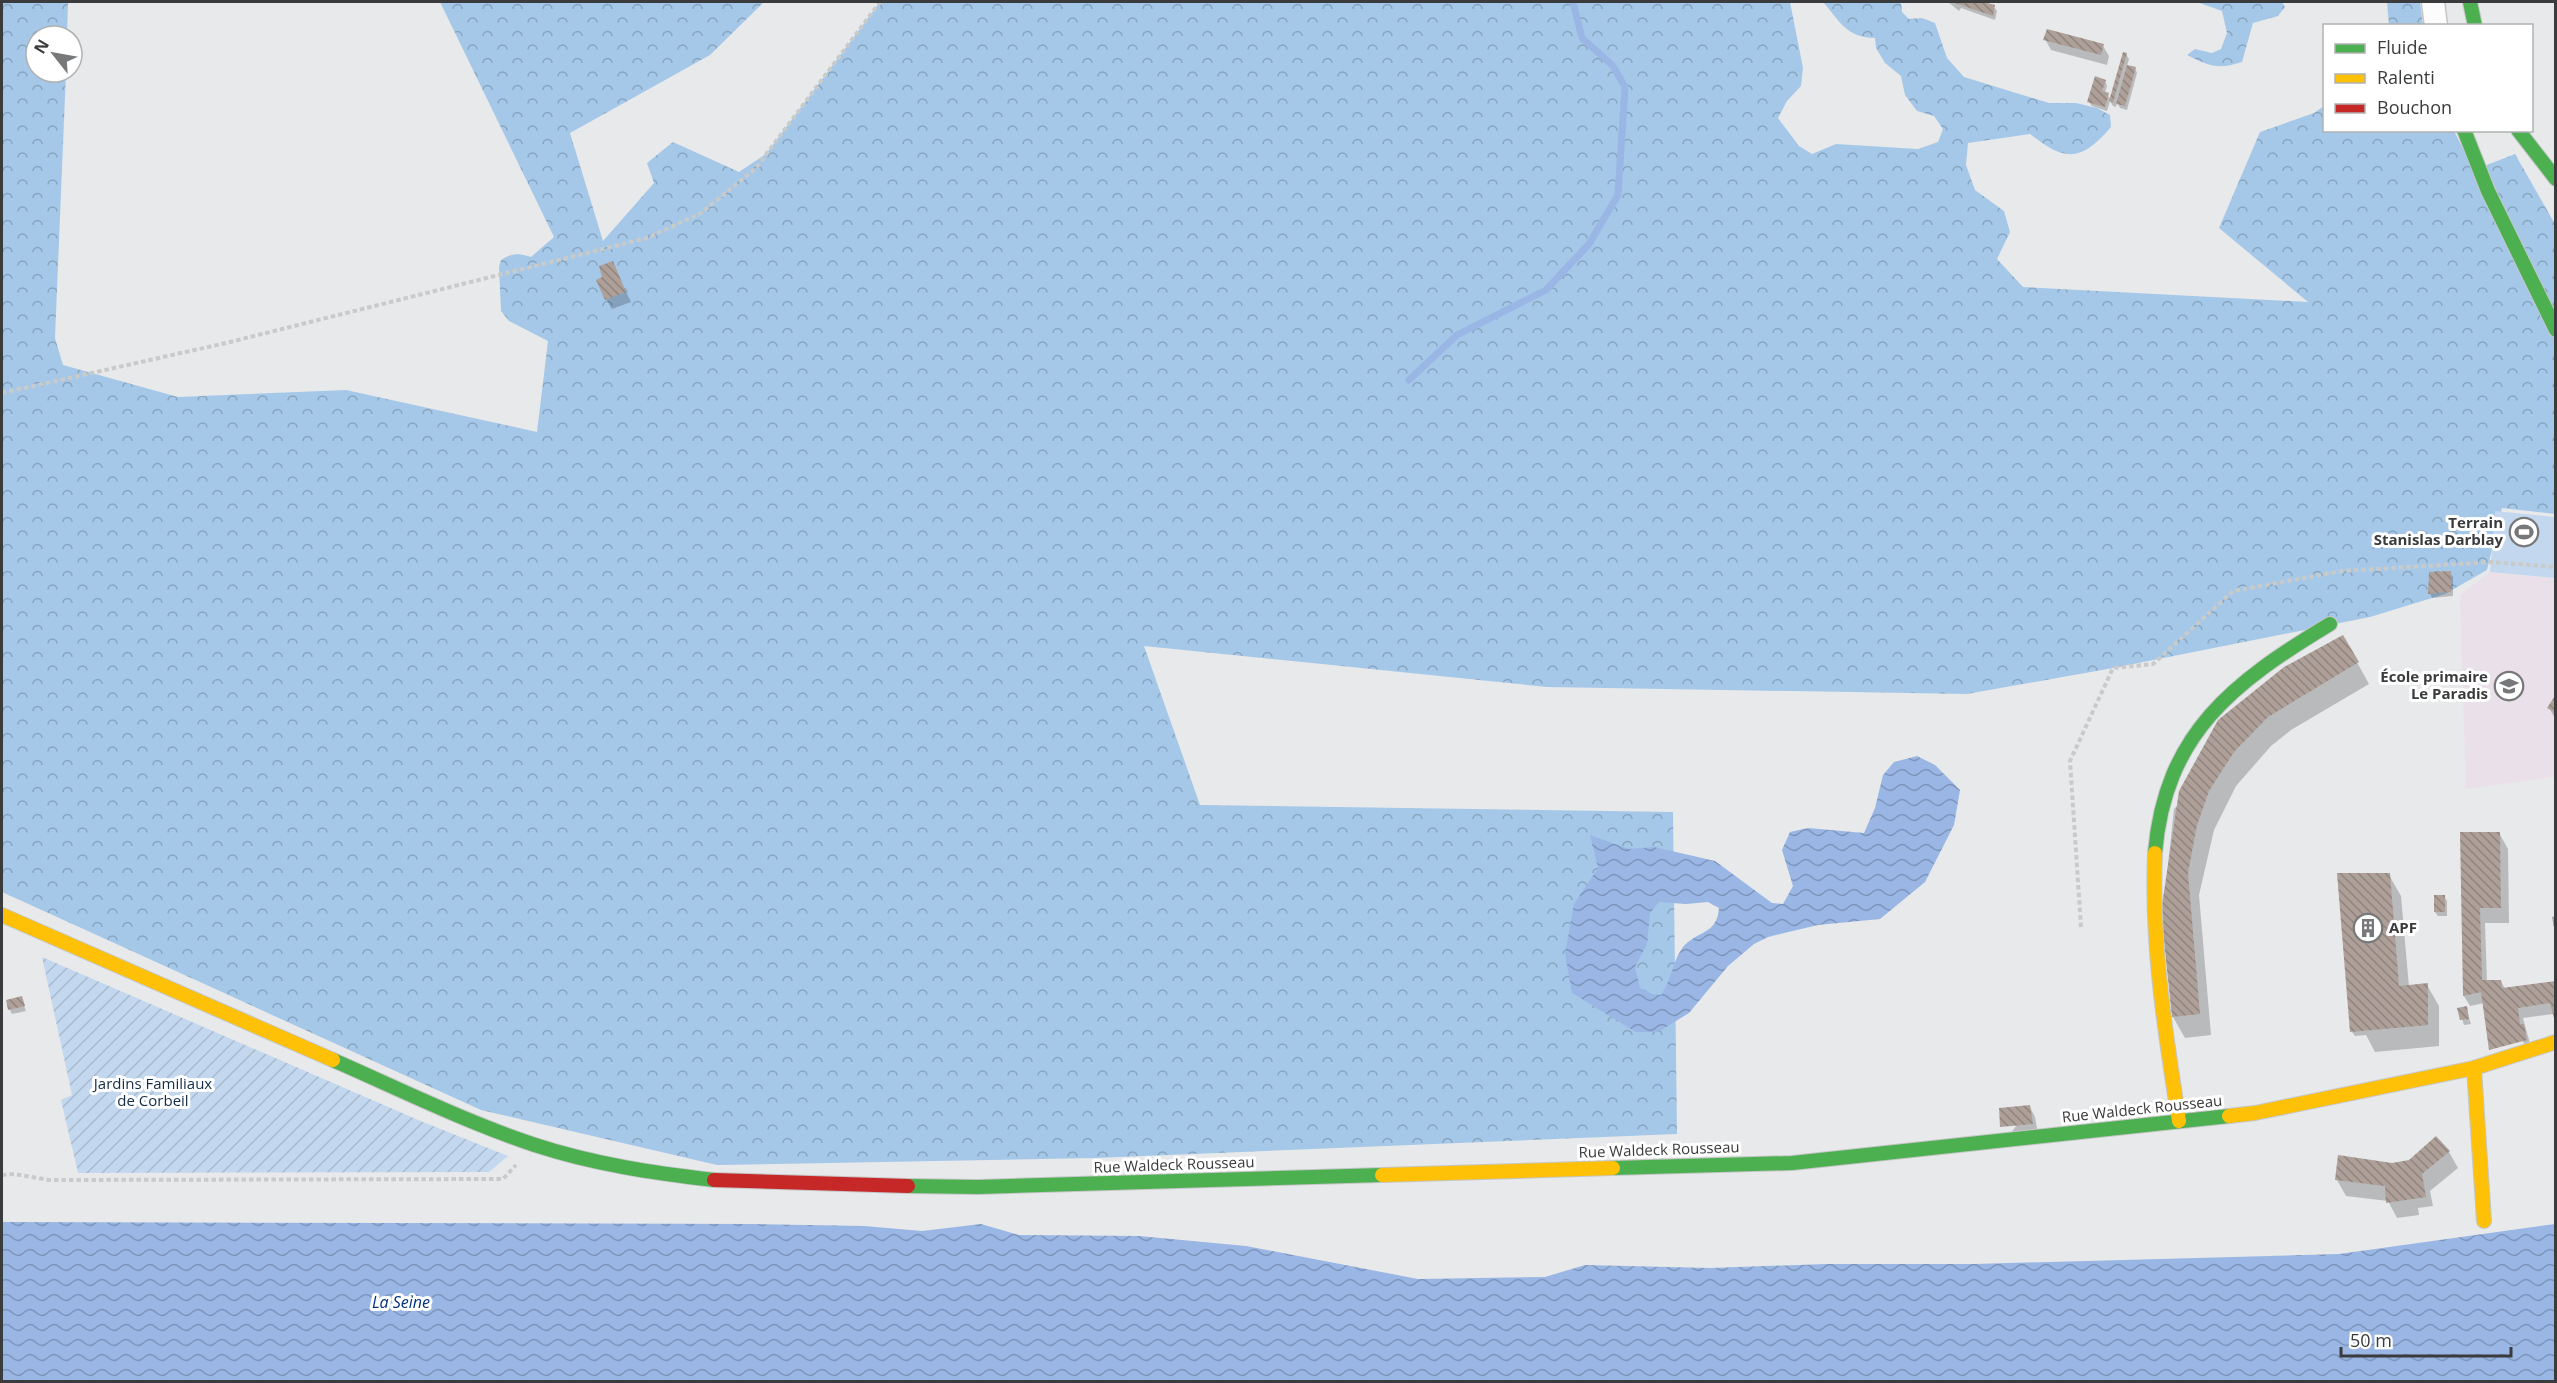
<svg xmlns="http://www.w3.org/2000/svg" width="2557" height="1383" font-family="'Open Sans',sans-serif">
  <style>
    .education { fill: #eae0ea }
    .forest { fill: url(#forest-crowns) }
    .park { fill: #c3d8ef }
    .garden { fill: url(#garden-furrows) }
    .water { fill: url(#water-waves); fill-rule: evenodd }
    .shadow { fill: #0003 }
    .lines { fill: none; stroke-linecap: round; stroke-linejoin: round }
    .stream { stroke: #99b6e5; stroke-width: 7 }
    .building { fill: url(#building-back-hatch) }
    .street-casing { stroke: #c5c6c7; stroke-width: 25 }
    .fast-casing { stroke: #c5c6c7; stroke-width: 16 }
    .slow-casing { stroke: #c5c6c7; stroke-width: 16 }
    .jam-casing { stroke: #c5c6c7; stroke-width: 16 }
    .path { stroke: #c9caca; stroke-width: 4; stroke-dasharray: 4.5 3; stroke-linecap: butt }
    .street { stroke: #fcfcfc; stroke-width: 22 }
    .fast { stroke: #4caf50; stroke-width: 14 }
    .slow { stroke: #ffc107; stroke-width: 14 }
    .jam { stroke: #c62828; stroke-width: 14 }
    .labels { text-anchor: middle; stroke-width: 6; stroke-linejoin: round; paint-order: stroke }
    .poi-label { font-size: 15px; font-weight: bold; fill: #3a3b3c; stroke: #fff; text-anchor: end }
    .park-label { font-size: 15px; fill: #122d45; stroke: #fff }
    .street-label { font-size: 15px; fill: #3a3b3c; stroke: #fff }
    .water-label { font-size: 16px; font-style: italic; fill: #03327f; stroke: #fff }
  </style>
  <defs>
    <pattern id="forest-crowns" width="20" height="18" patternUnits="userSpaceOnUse" patternTransform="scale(1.5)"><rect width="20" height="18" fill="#a5c8e9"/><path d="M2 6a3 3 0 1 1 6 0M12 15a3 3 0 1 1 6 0" fill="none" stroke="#87a4be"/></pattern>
    <pattern id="garden-furrows" width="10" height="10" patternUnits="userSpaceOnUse" patternTransform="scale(1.5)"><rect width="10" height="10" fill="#c3d8ef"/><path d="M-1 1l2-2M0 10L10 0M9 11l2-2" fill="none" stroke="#a8bace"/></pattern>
    <pattern id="water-waves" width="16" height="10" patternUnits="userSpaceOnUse" patternTransform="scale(1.5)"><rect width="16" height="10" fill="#99b6e5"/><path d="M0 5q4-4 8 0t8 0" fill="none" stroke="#7e95bb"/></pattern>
    <pattern id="building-back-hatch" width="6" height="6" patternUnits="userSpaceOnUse" patternTransform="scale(1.5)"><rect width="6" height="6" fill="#aea099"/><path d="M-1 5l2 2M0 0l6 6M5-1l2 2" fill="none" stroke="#8f847e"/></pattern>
  </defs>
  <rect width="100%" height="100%" fill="#e8e9ea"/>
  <path class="education" d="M2490,572L2555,578V777L2466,789L2460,595Z"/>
  <path class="forest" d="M2,2H68L67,36H36V72H66L55,338L63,365L178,397L346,390L537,432L548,341L509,321L501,311L499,267L501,260C512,253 518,253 531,257L554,237L440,2H764L710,55L570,133L603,241L654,183L647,163L673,142L739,172L766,154L880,2H1790L1803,68L1801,86L1787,101L1778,118L1799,146L1812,154L1836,144L1918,149L1938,142L1943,129L1934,116L1917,111L1905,95L1901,76L1885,63L1876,48L1875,38C1845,37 1840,21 1823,2H1901L1902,12L1909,19L1922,18L1935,23L1947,58L1964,77L2049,103H2076L2097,108L2110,115L2111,127C2081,162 2065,162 2030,134L1968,143L1966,165L1975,190L2004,211L2010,232L1997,259L2023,287L2308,302L2219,228L2260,132L2314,113L2324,106V130L2454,131L2474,170L2515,154L2555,224V514L2502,508L2487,570L2445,594L2370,617L2113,668L1967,694L1547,687L1144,646L1200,805L1673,812L1677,1134L1095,1158L717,1165L481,1110L2,892Z
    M2197,2H2282L2285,7L2278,16L2253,23L2242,62C2218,70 2209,66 2187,55L2195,49L2212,53L2221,49L2227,33L2222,11Z
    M2387,2H2420L2423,25H2389Z"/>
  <path class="park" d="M2495,511L2555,517V578L2490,572Z"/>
  <path class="garden" d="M42,957L423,1122L508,1156L489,1172L78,1173L61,1100L72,1095Z"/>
  <path class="water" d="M1917,756L1935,765L1960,790L1954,825L1925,882L1880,919L1818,925L1768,937L1754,944L1728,966L1689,1013L1658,1032H1636L1572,993L1565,954L1574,904L1598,868L1590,835L1629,849L1654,847L1715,861L1772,903L1783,904L1793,886L1782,850L1790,832L1808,828L1864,833L1875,808L1883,775L1894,762ZM1659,902L1686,904L1708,902L1719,908C1717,935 1698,930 1683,947C1673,960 1671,981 1661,995L1652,994L1640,988L1635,967L1647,944L1650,913Z
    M2,1222L752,1224L864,1226L922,1231L981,1224L1019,1235L1139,1236L1246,1246L1418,1279L1545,1277L1585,1265L1710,1268L1826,1264H1974L2339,1254L2555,1224V1381L2,1382Z"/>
  <path class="shadow" d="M1948,2H1979L1994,7L1997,11L1995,20L1961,8L1959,11Z
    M2045,39L2103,46L2109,56L2107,65L2051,50Z
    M2126,54L2129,59L2127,66L2135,68L2137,73L2127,110L2120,108L2117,102L2116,107L2113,106L2110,101L2107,111L2092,106L2089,102L2105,81L2107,86L2105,93L2111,99Z
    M612,263L631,302L612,309L606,299L604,277Z
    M2450,573L2453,577V596L2432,598L2430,593Z
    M2343,637L2369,684L2291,730L2271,746L2236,786L2214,830L2199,895L2211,1035L2185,1038L2173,1017L2163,912L2174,809Z
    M2556,696V720L2549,708Z
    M2462,833H2499L2508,849L2509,923H2485L2487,982L2501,981L2505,989L2556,982L2553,1014L2523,1018L2532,1051L2484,1003L2470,1006L2464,996Z
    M2389,875L2401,896L2409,987L2427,985L2439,1006V1046L2375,1052L2366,1035L2355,1036L2352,1032Z
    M2444,896L2447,901V916H2438L2435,912Z
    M21,998L26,1011L12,1014L10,1010Z
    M2466,1008L2471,1024L2464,1025L2459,1009Z
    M2030,1107L2035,1117L2038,1134L2008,1137Z
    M2436,1138L2449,1152L2458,1168L2430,1191L2433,1206L2418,1208L2419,1215L2397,1218L2388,1201L2346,1196L2337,1180L2409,1161Z"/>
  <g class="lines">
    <path class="stream" d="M1409,380L1457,335L1546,290L1589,244L1618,195L1625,87L1613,66L1582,38L1573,2"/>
  </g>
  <path class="building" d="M1952,2H1984L1995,5L1993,16Z
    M2047,29L2104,44L2101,55L2043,40Z
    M2123,52L2127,53L2113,103L2109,101Z
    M2127,65L2136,67L2125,106L2116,104Z
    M2095,76L2106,80L2102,91L2109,93L2105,107L2087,102Z
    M613,261L626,292L605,300L596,280L602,277L599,266Z
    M2451,571V592L2428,594L2429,572Z
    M2343,635L2359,662L2268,717L2234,752L2209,791L2197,825L2188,873L2200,1014L2172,1017L2161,912L2179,791L2218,720L2284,667Z
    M2556,694V713L2547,708Z
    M2460,832H2500L2501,908H2480L2482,980H2501L2502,988L2556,981V1026L2550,1003L2518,1008L2520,1024H2524L2527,1040L2489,1050L2481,992L2463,996Z
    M2337,873H2390L2399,986L2428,983V1025L2350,1032Z
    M2434,895H2445V912H2434Z
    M2556,916V933H2555L2552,917Z
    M22,996L25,1006L8,1010L6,1000Z
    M2467,1006L2469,1019L2460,1020L2457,1008Z
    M2030,1105L2033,1124L2000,1127L1999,1108Z
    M2436,1136L2450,1151L2422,1174L2426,1197L2386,1203L2385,1186L2335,1180L2338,1155L2392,1163L2409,1160Z"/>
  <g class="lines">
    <g class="street-casing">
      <path id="street" d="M2433,2L2436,26"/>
    </g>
    <g class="fast-casing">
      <path id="fast" d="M2470,2L2475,26
        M2464,130L2488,191L2556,330
        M2518,130L2556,179
        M2155,853C2165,733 2234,682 2330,624
        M333,1060C399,1089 466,1122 535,1145C593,1164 653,1173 714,1180
        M1613,1168L1792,1163L2229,1116
        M908,1186L978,1187L1382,1175"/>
    </g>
    <g class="slow-casing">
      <path id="slow" d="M2155,853C2151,943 2165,1032 2179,1121
        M2,915L333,1060
        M2474,1068L2484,1221
        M2229,1116L2255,1113L2474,1068L2556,1042
        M1382,1175L1613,1168"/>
    </g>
    <g class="jam-casing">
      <path id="jam" d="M714,1180L908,1186"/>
    </g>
    <path class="path" d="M2,393L226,343L647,238L701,213L756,168L880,2
      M2081,927L2070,761L2113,668L2153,664L2233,591L2342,571L2491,562L2556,567
      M2,1175L14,1174L49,1180L503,1179L516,1165"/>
    <use href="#street" class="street"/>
    <use href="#fast" class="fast"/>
    <use href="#slow" class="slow"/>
    <use href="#jam" class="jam"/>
  </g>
  <defs>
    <g id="stadium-ring" transform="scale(1.5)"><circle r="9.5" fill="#fff" stroke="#777879" stroke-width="1.5"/><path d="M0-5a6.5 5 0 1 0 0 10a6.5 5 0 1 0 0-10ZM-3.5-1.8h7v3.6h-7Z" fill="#777879"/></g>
    <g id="school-ring" transform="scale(1.5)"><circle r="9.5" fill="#fff" stroke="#777879" stroke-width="1.5"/><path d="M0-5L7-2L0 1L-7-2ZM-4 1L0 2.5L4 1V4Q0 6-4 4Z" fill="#777879"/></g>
    <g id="building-ring" transform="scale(1.5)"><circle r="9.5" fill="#fff" stroke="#777879" stroke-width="1.5"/><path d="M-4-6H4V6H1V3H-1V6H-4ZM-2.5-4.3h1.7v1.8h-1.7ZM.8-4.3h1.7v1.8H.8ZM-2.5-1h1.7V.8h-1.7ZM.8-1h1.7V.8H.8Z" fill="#777879"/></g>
  </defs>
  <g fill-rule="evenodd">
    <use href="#stadium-ring" x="2524" y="532"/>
    <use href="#school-ring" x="2509" y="686"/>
    <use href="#building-ring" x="2368" y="928"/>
  </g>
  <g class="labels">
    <g class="poi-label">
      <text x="2503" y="528">Terrain<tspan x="2503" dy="17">Stanislas Darblay</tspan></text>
      <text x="2488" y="682">École primaire<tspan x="2488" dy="17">Le Paradis</tspan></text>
      <text x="2389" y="933" text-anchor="start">APF</text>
    </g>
    <g class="park-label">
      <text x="153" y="1089">Jardins Familiaux<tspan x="153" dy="17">de Corbeil</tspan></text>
    </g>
    <g class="street-label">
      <text transform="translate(2142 1109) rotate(-6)" y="5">Rue Waldeck Rousseau</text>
      <text transform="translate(1659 1150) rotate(-2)" y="5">Rue Waldeck Rousseau</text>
      <text transform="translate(1174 1165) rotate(-2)" y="5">Rue Waldeck Rousseau</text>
    </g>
    <g class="water-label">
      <text x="401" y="1308">La Seine</text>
    </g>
  </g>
  <rect width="2557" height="1383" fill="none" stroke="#3a3b3c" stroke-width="6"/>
  <rect x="2323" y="24" width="210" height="108" fill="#ffffff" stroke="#b0b1b1" stroke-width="1.5"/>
  <rect x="2335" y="44" width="30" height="9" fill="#4caf50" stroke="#b0b1b1" stroke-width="1.5"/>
  <text x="2377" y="54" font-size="18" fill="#3a3b3c">Fluide</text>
  <rect x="2335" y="74" width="30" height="9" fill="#ffc107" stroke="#b0b1b1" stroke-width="1.5"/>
  <text x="2377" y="84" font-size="18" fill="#3a3b3c">Ralenti</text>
  <rect x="2335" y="104" width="30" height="9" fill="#c62828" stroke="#b0b1b1" stroke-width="1.5"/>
  <text x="2377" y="114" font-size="18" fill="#3a3b3c">Bouchon</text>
  <g transform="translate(54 54) rotate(301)"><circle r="28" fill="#ffffff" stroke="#b0b1b1" stroke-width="1.5"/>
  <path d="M0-4.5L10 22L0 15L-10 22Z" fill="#777879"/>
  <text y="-9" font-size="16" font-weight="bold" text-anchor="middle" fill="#3a3b3c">N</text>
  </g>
  <path d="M2341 1347v9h170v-9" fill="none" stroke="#3a3b3c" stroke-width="3"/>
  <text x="2350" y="1347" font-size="18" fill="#3a3b3c" stroke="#ffffff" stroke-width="4.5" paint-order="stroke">50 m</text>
</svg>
